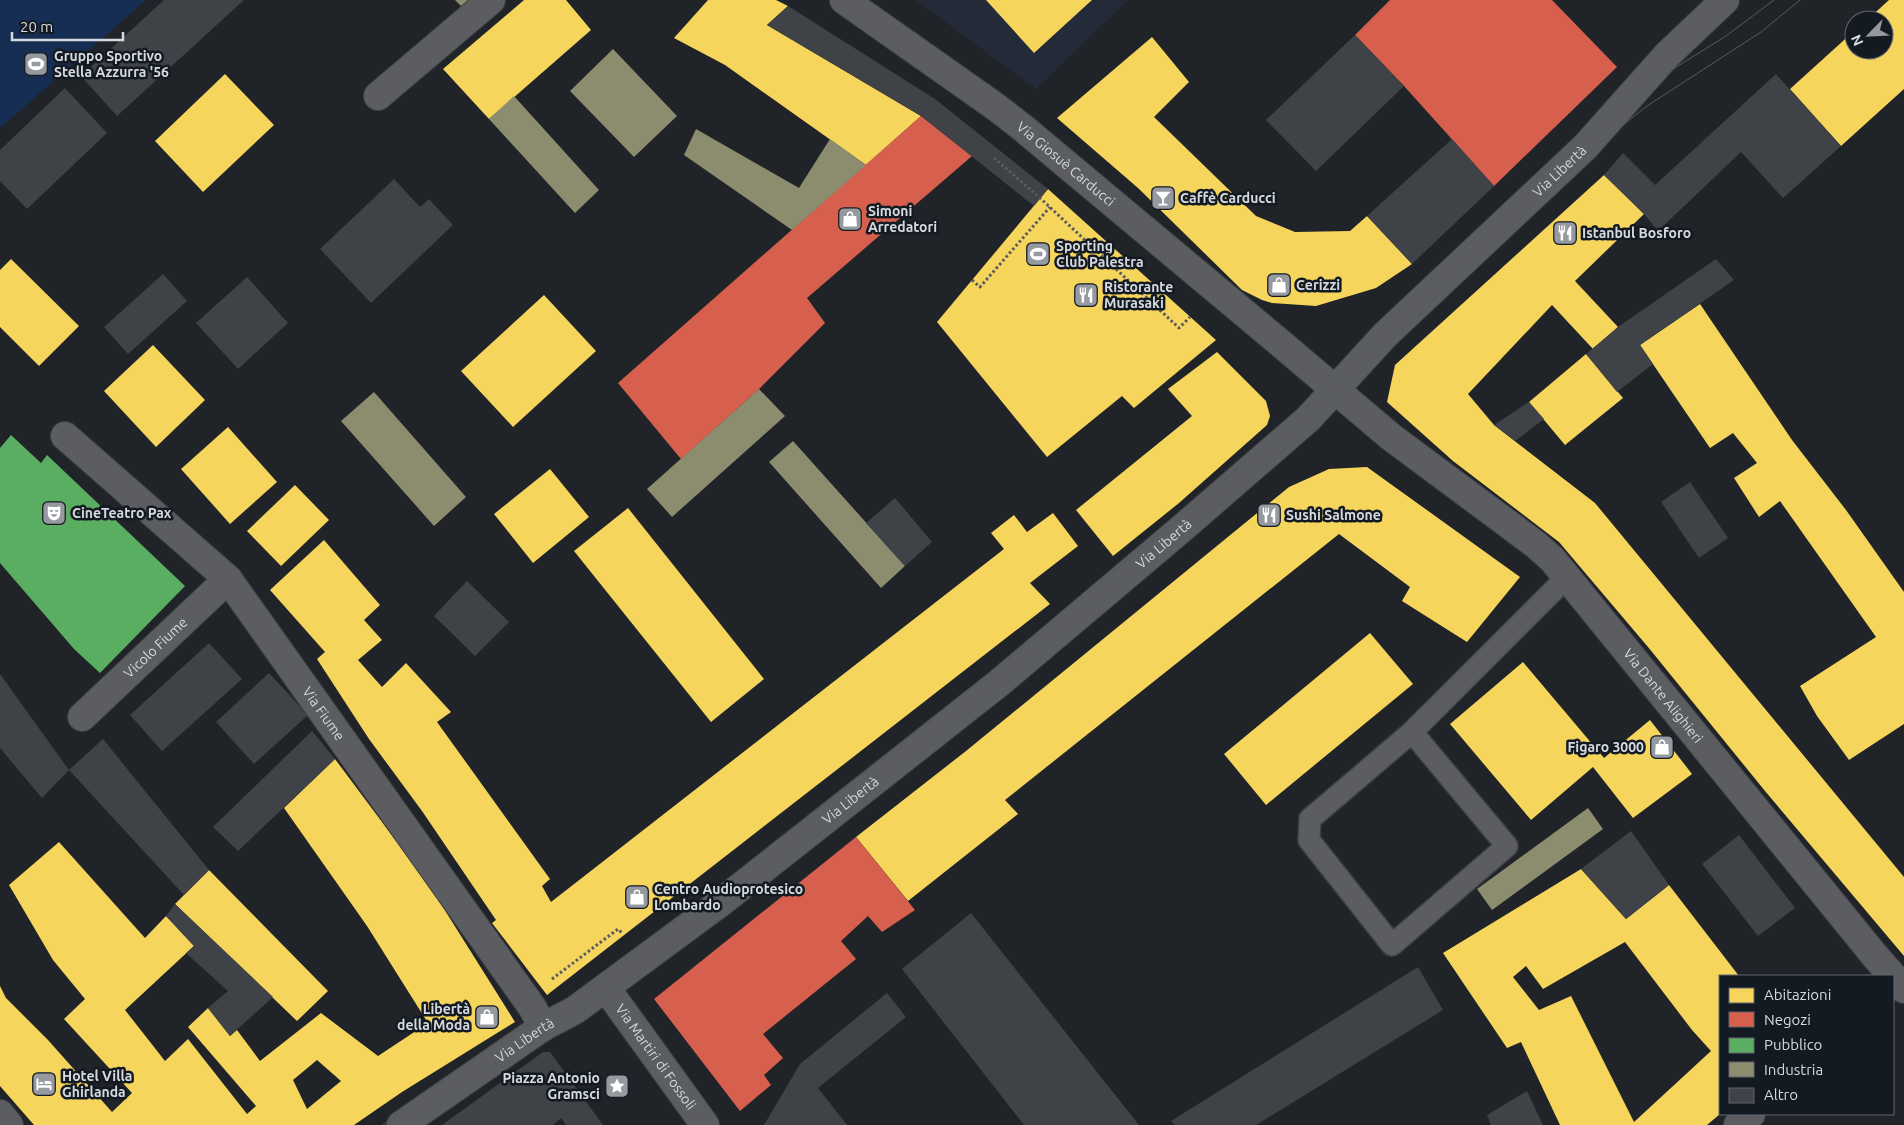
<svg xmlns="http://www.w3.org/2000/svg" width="1904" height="1125" font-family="Ubuntu,sans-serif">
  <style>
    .built { fill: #232b38 }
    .green { fill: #162e54 }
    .homes { fill: #f6d55c; fill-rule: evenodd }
    .shops { fill: #d6604d }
    .public { fill: #5aae61 }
    .industry { fill: #8c8c6e }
    .building { fill: #3f4246 }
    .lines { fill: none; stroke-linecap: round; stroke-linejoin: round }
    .service-casing { stroke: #3c3e42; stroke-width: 24 }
    .minor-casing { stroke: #3c3e42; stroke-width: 30 }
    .path { stroke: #595b5f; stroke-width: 3; stroke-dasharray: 2.5 2.5; stroke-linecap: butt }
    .service { stroke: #5b5d61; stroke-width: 21 }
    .minor { stroke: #5b5d61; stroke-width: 28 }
    .tram { stroke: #575a5e; stroke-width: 1 }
    .labels { text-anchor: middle; stroke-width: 5; stroke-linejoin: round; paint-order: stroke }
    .poi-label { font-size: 14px; font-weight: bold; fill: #d6dae0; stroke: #141a22; text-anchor: start }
    .street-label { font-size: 14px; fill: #d6dae0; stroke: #141a22 }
  </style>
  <rect width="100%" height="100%" fill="#202428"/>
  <path class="built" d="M916,0H1128L1036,89Z"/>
  <path class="green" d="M0,0H146L0,128Z"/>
  <path class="homes" d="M524,0H566L591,30L489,119L443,69Z
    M708,0H776L788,6L767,25L921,116L866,165L725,65L674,38Z
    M986,0H1092L1034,53Z
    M1889,0H1904V89L1841,146L1790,89L1854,31V50H1884V20H1867Z
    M1152,37L1189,82L1154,117L1256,216L1295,232L1350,231L1367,216L1412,264L1376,288L1316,306L1272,303L1262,300L1242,290L1138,188L1057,118Z
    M225,74L274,125L203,192L155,141Z
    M1604,175L1644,214L1575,281L1618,327L1593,349L1552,305L1468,394L1494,425L1595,503L1904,877V956L1765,791L1648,647L1559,542L1453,461L1387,402L1395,365Z
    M1048,189L1216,340L1134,408L1122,396L1047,457L937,322Z
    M11,259L79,326L39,366L0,327V270Z
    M544,295L596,351L513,427L461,371Z
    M1700,304L1792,440L1846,510L1904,592V724L1849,760L1817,716L1800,686L1876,637L1780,501L1759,517L1734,478L1757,463L1733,433L1710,448L1640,345Z
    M153,345L205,400L156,447L104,391Z
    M1217,352L1266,401L1270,416L1267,425L1179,503L1113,556L1076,510L1192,416L1168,389Z
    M1586,354L1623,398L1565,445L1529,402Z
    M228,427L277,482L230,524L181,469Z
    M1367,467L1520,577L1467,642L1402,601L1410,587L1339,534L1005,800L1018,814L908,901L856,837L966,751L1289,487L1329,469Z
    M550,469L589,517L533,563L494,514Z
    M295,485L329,520L281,566L247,531Z
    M628,508L764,679L711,722L574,551Z
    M1053,513L1078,546L1030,583L1050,604L547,995L492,923L496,920L422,811L369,739L317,659L325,652L270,590L324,540L380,605L364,620L382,640L358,660L382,687L406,663L451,712L437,722L550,879L542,886L551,902L1004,549L991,533L1014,515L1027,532Z
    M1370,633L1413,684L1266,805L1224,754Z
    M1523,662L1604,758L1650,720L1692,774L1633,818L1593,767L1531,820L1450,724Z
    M335,759L429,885L515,1022L402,1092L354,1125H34L0,1086V986L6,998L48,1040L112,1112L132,1093L64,1019L85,999L53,960L9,885L59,842L145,938L166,916L194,946L125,1010L165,1061L188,1039L247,1114L256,1106L188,1027L208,1008L230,1036L237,1030L260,1061L321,1013L378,1056L428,1023L367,926L284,808ZM317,1060L341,1081L307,1109L293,1080Z
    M1581,869L1626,919L1669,885L1739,976H1720V1114L1707,1125H1560L1521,1042L1507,1048L1443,953ZM1625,942L1692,1030L1711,1051L1634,1122L1571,996L1539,1010L1513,977L1526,966L1543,989Z
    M209,870L328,991L297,1021L175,904Z"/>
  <path class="shops" d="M1390,0H1552L1617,67L1494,186L1404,86L1355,35Z
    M921,116L972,156L807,298L825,323L759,389L681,459L618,383Z
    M856,837L915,910L882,932L868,916L841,941L856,959L763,1034L783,1058L764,1075L771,1085L740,1111L654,999Z"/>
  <path class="public" d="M11,435L41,463L47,455L185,586L100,673L74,649L0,563V448Z"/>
  <path class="industry" d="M455,0H471L463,8Z
    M613,49L677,116L634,157L570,91Z
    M514,96L599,190L575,213L489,119Z
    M696,129L799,188L830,139L866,165L792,230L684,155Z
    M759,389L785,416L672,517L647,489Z
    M374,392L466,497L434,526L341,421Z
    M793,441L905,566L881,588L769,462Z
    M1588,808L1603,829L1492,910L1477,889Z"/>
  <path class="building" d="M164,0H244L117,116L81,76Z
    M788,6L935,99L1048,189L1034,206L921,116L767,25Z
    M1355,35L1404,86L1316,171L1266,120Z
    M1776,74L1841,146L1783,198L1741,152L1658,231L1644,214L1604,175L1623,153L1655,185Z
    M65,88L107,133L27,209L0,181V150Z
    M1452,139L1494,186L1412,264L1367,216Z
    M394,179L420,207L429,199L453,225L371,303L320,249Z
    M1716,259L1734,280L1640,345L1653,364L1617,392L1586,354L1618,327Z
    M163,274L187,301L128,354L104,327Z
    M247,277L288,323L238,369L196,323Z
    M1529,402L1544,419L1515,441L1494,425Z
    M1690,482L1728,538L1699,558L1661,502Z
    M895,498L932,542L905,566L866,523Z
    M467,581L509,622L475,656L434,616Z
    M209,643L242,679L162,751L130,715Z
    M269,673L308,715L254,764L216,722Z
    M0,674L69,770L42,798L0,748Z
    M312,731L335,759L238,851L213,827Z
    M103,739L209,870L184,895L69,770Z
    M1631,831L1669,885L1626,919L1581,869Z
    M1739,835L1795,908L1758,936L1702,864Z
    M175,904L273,997L230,1036L208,1008L228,991L186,953L194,946L166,916Z
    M971,913L1139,1125H1024L902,969Z
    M1418,967L1443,1010L1256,1125H1175L1171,1121Z
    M887,993L906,1017L818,1088L847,1125H764L800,1064Z
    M543,1052H550L603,1125H566L561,1118L553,1125H442Z
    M1527,1091L1543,1125H1491L1487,1115Z"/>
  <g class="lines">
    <g class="service-casing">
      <path id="service" d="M1412,732L1507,846L1392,945L1309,840L1310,819L1412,732L1567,577"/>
    </g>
    <g class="minor-casing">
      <g id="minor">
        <path id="s1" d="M844,0L996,107L1023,128L1279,342L1391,437L1535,544L1552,559L1875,956L1904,989"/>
        <path d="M378,96L491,0"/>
        <path id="s2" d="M65,436L228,579L532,1007L543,1027"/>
        <path id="s3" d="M82,717L228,579"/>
        <path id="s4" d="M606,988L705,1125"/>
        <path d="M0,1114L9,1125"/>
        <path id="s5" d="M401,1125L543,1027L575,1010L720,903L999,683L1180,530L1308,419L1385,335L1585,147L1667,55L1725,0"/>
        <path d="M1738,1125L1751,1114"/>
      </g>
    </g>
    <path class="path" d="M994,158L1040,198L1179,328L1190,317
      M972,280L980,287L1050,207
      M552,979L618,929L623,934"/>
    <use href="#service" class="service"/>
    <use href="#minor" class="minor"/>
    <path class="tram" d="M383,1125L472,1060L605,975L991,674L1283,431L1307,407L1386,322L1583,134L1638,91L1726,36L1774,0
      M410,1125L490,1067L613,991L648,967L929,747L1267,465L1307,430L1386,346L1594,148L1647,106L1761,32L1800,0"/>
  </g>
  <defs>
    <g id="stadium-square" transform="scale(1.25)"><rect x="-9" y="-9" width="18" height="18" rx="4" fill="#969aa0" stroke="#141a22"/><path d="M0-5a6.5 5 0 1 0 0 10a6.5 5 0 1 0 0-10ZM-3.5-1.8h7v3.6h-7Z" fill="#fff"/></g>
    <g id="bar-square" transform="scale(1.25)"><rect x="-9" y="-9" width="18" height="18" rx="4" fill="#969aa0" stroke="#141a22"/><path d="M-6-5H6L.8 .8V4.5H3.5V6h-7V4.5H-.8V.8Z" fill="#fff"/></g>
    <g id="shop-square" transform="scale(1.25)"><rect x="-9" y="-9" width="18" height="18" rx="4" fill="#969aa0" stroke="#141a22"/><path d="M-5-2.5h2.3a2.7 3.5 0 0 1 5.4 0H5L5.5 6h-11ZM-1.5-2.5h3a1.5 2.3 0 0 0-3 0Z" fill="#fff"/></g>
    <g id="restaurant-square" transform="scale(1.25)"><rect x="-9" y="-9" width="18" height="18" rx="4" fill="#969aa0" stroke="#141a22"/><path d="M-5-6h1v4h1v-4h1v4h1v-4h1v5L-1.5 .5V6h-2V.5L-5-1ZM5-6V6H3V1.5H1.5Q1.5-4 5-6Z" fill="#fff"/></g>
    <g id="theatre-square" transform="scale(1.25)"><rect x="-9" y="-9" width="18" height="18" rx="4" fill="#969aa0" stroke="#141a22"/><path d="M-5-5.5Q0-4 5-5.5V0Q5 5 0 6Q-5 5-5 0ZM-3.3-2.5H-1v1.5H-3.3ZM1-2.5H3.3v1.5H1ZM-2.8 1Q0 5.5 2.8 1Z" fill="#fff"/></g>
    <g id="hotel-square" transform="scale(1.25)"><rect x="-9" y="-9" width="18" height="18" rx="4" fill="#969aa0" stroke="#141a22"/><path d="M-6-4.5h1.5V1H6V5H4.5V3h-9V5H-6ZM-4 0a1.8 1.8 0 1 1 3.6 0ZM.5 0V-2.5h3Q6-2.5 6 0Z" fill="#fff"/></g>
    <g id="sight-square" transform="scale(1.25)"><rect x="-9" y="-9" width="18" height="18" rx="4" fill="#969aa0" stroke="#141a22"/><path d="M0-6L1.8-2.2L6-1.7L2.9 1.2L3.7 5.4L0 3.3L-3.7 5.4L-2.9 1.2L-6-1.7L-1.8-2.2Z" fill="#fff"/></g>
  </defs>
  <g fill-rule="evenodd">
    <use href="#stadium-square" x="36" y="64"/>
    <use href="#bar-square" x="1163" y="198"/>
    <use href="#shop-square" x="850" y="219"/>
    <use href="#restaurant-square" x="1565" y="233"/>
    <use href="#stadium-square" x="1038" y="254"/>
    <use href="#shop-square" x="1279" y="285"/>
    <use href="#restaurant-square" x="1086" y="295"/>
    <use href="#theatre-square" x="54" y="513"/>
    <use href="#restaurant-square" x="1269" y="515"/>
    <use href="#shop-square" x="1662" y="747"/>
    <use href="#shop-square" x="637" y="897"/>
    <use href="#shop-square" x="487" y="1017"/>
    <use href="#hotel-square" x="44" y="1084"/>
    <use href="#sight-square" x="617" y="1086"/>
  </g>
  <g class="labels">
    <g class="poi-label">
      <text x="54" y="61">Gruppo Sportivo<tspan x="54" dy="16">Stella Azzurra '56</tspan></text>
      <text x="1180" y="203">Caffè Carducci</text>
      <text x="868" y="216">Simoni<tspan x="868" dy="16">Arredatori</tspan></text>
      <text x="1582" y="238">Istanbul Bosforo</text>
      <text x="1056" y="251">Sporting<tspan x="1056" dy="16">Club Palestra</tspan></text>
      <text x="1296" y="290">Cerizzi</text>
      <text x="1104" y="292">Ristorante<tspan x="1104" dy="16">Murasaki</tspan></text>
      <text x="72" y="518">CineTeatro Pax</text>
      <text x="1286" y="520">Sushi Salmone</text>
      <text x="1644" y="752" text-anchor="end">Figaro 3000</text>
      <text x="654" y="894">Centro Audioprotesico<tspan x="654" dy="16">Lombardo</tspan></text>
      <text x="470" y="1014" text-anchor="end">Libertà<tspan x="470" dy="16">della Moda</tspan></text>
      <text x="62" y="1081">Hotel Villa<tspan x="62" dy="16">Ghirlanda</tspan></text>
      <text x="600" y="1083" text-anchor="end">Piazza Antonio<tspan x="600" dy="16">Gramsci</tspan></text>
    </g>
    <g class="street-label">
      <text dy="5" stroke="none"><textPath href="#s1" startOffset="276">Via Giosuè Carducci</textPath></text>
      <text dy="5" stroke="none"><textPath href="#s5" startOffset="1504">Via Libertà</textPath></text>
      <text dy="5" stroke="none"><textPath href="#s5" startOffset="960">Via Libertà</textPath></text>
      <text dy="5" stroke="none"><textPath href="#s3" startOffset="101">Vicolo Fiume</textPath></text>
      <text dy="5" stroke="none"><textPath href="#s1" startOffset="1079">Via Dante Alighieri</textPath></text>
      <text dy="5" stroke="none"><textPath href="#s2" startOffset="382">Via Fiume</textPath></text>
      <text dy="5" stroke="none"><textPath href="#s5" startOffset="555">Via Libertà</textPath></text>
      <text dy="5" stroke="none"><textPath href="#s5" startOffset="150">Via Libertà</textPath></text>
      <text dy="5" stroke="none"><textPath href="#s4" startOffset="85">Via Martiri di Fossoli</textPath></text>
    </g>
  </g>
  <rect x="1719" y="975" width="175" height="140" fill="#141a22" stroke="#62676e"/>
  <rect x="1729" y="988" width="25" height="15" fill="#f6d55c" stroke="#62676e"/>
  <text x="1764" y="1000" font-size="15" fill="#d6dae0">Abitazioni</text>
  <rect x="1729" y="1012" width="25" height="15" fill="#d6604d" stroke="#62676e"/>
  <text x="1764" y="1025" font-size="15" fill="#d6dae0">Negozi</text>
  <rect x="1729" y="1038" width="25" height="15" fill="#5aae61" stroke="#62676e"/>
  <text x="1764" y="1050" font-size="15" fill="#d6dae0">Pubblico</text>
  <rect x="1729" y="1062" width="25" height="15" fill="#8c8c6e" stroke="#62676e"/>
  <text x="1764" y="1075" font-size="15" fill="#d6dae0">Industria</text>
  <rect x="1729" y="1088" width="25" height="15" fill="#3f4246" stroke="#62676e"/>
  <text x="1764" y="1100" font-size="15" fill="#d6dae0">Altro</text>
  <g transform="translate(1869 35) rotate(246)"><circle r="24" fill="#141a22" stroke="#62676e"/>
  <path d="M0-4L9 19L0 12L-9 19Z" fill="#969aa0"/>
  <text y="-8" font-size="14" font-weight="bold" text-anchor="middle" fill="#d6dae0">N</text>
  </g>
  <path d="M12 32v8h111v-8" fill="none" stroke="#d6dae0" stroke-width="2.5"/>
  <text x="20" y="32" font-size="15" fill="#d6dae0" stroke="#141a22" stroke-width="4" paint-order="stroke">20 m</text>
</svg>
